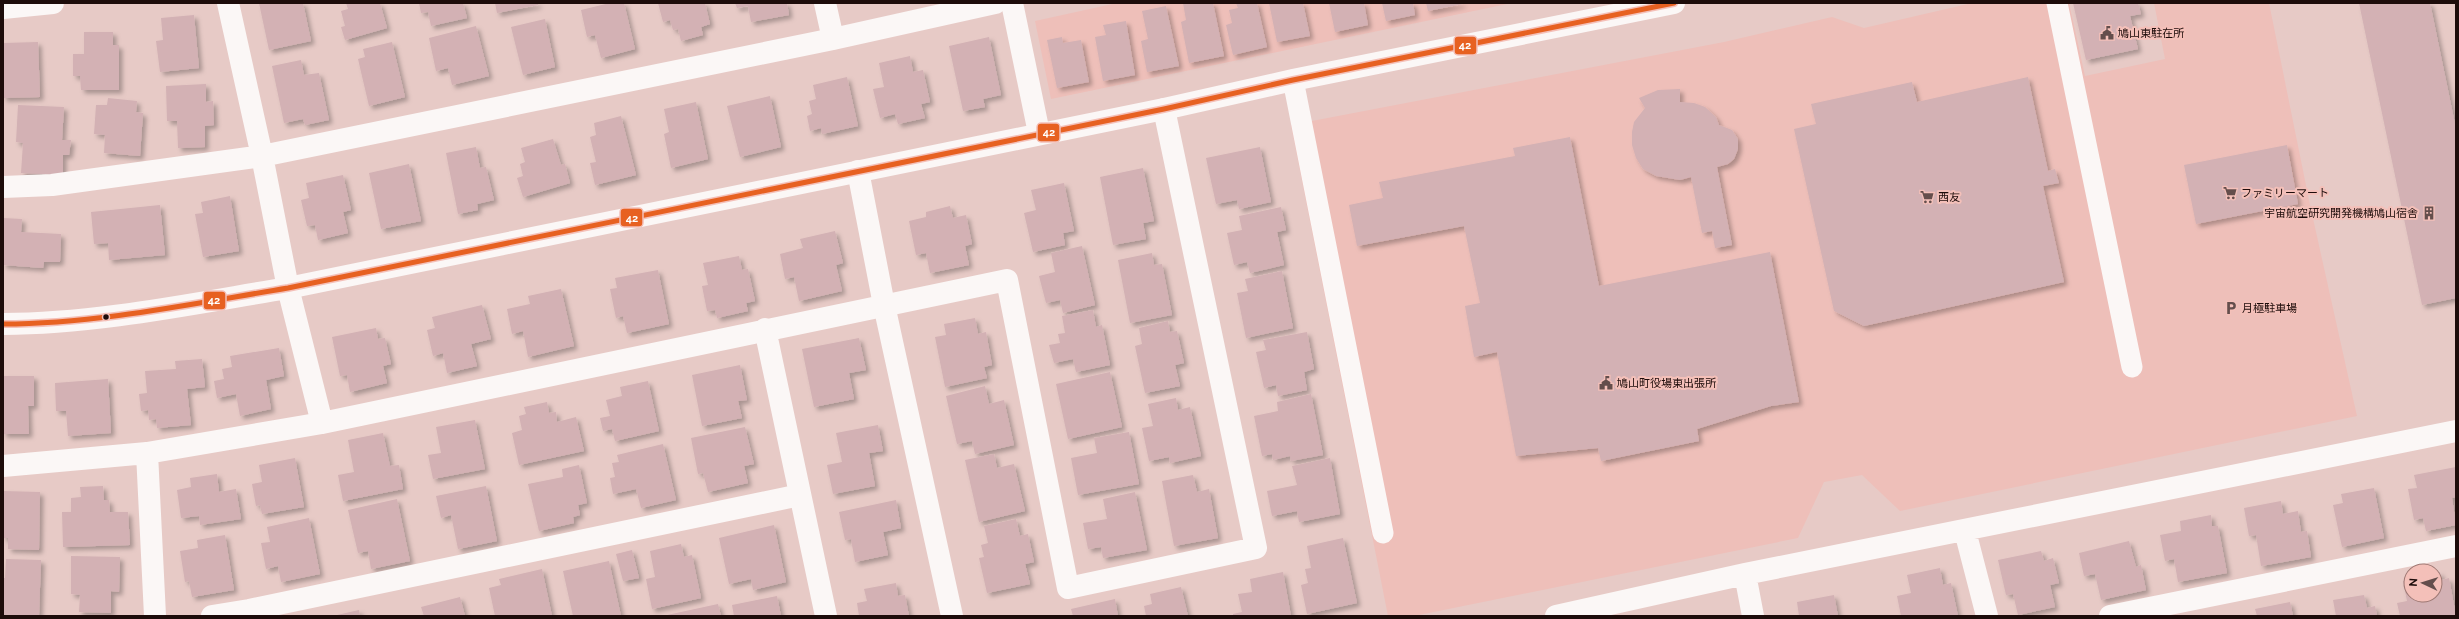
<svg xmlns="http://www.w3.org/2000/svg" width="2459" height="619" font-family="Raleway,'Noto Sans JP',sans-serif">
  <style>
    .built { fill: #eebfb9 }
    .building { fill: #d3b1b4; filter: url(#shadow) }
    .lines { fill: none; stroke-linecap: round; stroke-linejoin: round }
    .service { stroke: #fbf7f6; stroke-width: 21 }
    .minor { stroke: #fbf7f6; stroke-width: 22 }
    .tertiary { stroke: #fbf7f6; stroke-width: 22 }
    .bus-1-casing { stroke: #f4c0b9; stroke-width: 8 }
    .bus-1 { stroke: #e76121; stroke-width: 5 }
    .bus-dot { fill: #1d0c0a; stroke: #f4c0b9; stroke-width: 1.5 }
    .labels { text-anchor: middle; stroke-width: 4; stroke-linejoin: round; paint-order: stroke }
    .poi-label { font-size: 11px; fill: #1d0c0a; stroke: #f4c0b9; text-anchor: start }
    .line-badge { stroke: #f4c0b9; stroke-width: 1.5 }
    .badge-label { font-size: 11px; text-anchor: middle; font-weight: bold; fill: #fff }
  </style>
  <defs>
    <filter id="shadow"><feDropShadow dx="3.5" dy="3.5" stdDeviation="2" flood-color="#0004"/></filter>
  </defs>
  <rect width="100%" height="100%" fill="#e7cac6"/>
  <path class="built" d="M1117,3H1512L1051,99L1035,21Z
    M1972,3H2069L2085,76L2165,59L2154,3H2269L2310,205L2357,416L1900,511L1862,475L1824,482L1798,538L1414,616H1388L1291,125L1724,42L1832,17L1864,28Z"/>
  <path class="building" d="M259,3H303L311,41L269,50Z
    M346,3H380L387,28L345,40L341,27L345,26L341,11L348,9Z
    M419,3H463L467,18L431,26L428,12L421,13Z
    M495,3H538V5L497,13Z
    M610,3H624L635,49L601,58L595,35L587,37L581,10Z
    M658,3H705L710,24L701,27L703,35L681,41L678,29L673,30L670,20L663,22Z
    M735,3H787L789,15L751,22L748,6L737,8Z
    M1183,3H1213L1224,56L1189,63L1181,22L1186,20Z
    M1236,3H1257L1267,47L1233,55L1226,25L1232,23L1229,10L1238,8Z
    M1269,3H1303L1310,36L1277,42Z
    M1329,3H1364L1368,25L1335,32Z
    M1382,3H1413L1415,15L1386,21Z
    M1426,3H1463V4L1428,11Z
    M2073,3H2138L2141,14L2130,16L2138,49L2086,60Z
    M2359,3H2430L2456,129V298L2422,305Z
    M1166,6L1179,66L1147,72L1141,41L1148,39L1142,11Z
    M194,15L199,68L160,72L156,41L163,40L161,18Z
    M545,19L555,67L523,75L511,27Z
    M1126,21L1135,75L1103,81L1095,37L1106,35L1103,25Z
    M476,26L489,76L452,85L448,68L436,71L429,38Z
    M84,32H113V45H119V90H81L80,76H73V54H84Z
    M989,37L1001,95L983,99L985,107L963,111L949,46Z
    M1062,37L1063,43L1081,40L1089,82L1057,88L1047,40Z
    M38,42L40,97L3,98V43Z
    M392,42L405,97L369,106L358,59L365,57L363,49Z
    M910,56L913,72L923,70L930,102L921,104L925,118L898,124L895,114L880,118L873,89L884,87L879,63Z
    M301,60L304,75L319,73L329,120L305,125L303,119L284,123L272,66Z
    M847,77L858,126L822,134L821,128L810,131L807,116L812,114L809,101L816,99L813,85Z
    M2028,77L2048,171L2055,169L2059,183L2043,186L2064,282L1864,326L1834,311L1794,129L1816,124L1811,104L1912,82L1917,102Z
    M206,84V102L213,101L214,125L205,126V147L178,148L177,121H167L166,86Z
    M1680,89V102L1694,103L1705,107L1716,117L1719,125L1732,130L1738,139V149L1734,159L1728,164L1717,167L1732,245L1715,248L1712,231L1702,233L1691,177L1680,180L1656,176L1643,169L1636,158L1632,145V132L1634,122L1645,108L1639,98L1658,90Z
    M770,96L781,147L740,157L727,106Z
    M108,98L137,101L136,112L143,113L140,156L104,153L105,135L94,134L96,105H107Z
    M696,102L708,159L671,168L664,134L669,132L664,109Z
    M18,105L64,107L62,140H71L69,155H63V175L21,173L23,143L16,142Z
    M621,116L636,175L595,185L590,163L596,162L590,137L596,135L594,123Z
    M1570,137L1599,286L1770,252L1799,402L1771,406L1697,429L1699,441L1601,461L1598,448L1516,456L1497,352L1474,357L1465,306L1480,303L1464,226L1357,246L1349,205L1383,198L1379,182L1515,156L1513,148Z
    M553,139L561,165L565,164L570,183L523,197L517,178L523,176L520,164L525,162L521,148Z
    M2287,145L2298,204L2196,224L2184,165Z
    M476,147L480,168L486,167L494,200L477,204L478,210L458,214L446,153Z
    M1260,147L1271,202L1239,209L1237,200L1216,204L1206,158Z
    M409,164L421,221L381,229L369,173Z
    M1143,168L1154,221L1143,223L1146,239L1113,245L1100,177Z
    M343,175L351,210L343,212L348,233L318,240L315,225L307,226L301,200L309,198L306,183Z
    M1064,183L1074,231L1063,233L1065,245L1033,252L1024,213L1036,210L1031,190Z
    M230,196L239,251L203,257L195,214L203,213L201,202Z
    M160,205L165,255L109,260L108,243L94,244L91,212Z
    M950,206L953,218L966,215L972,244L965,246L969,265L930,273L926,253L916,255L909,221L926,217V212Z
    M1281,207L1286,230L1277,232L1284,265L1250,273L1247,262L1234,265L1227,233L1242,230L1239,216Z
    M3,218L22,219L21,232L61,234L60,262H44L43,268L3,265Z
    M835,231L843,263L836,265L842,291L799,301L794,277L785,279L780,254L803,248L800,239Z
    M1082,246L1095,305L1063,313L1060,300L1046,303L1039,276L1055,272L1051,253Z
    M1152,253L1154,265L1162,264L1172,315L1130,323L1118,260Z
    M739,256L742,270L748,269L755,301L746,303L748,311L717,318L715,310L707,311L702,286L708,285L703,263Z
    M658,270L669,324L627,333L623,316L616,318L610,289L617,288L615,278Z
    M1282,271L1293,328L1246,338L1237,293L1248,291L1245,279Z
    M561,289L574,346L528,357L523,331L512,334L507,309L530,304L528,296Z
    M482,305L491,339L471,344L477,366L447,373L443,353L433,356L427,330L435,328L432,317Z
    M1093,310L1096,327L1102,325L1110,365L1076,372L1073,359L1054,363L1049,345L1060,343L1058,334L1065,333L1062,316Z
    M975,318L978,334L986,332L992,365L984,367L987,378L945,387L935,337L946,335L944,324Z
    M1168,321L1170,332L1177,331L1184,363L1175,365L1180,386L1145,393L1135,346L1142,344L1139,328Z
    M376,328L378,339L385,338L391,364L383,366L387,383L350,392L347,375L340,376L332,337Z
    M1307,332L1314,369L1304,372L1307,390L1278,396L1276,385L1264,388L1256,352L1266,350L1263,340Z
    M859,338L866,370L849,373L854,399L814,407L802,349Z
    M279,348L284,376L266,380L271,409L240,416L236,394L217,398L214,381L224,379L222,369L232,367L230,356Z
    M202,359L205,387L187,389L191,425L157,428L156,419L149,420L148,410L141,411L139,394L147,393L145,371L176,369L175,361Z
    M740,365L747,400L738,401L742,418L702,426L692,375Z
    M1110,372L1122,427L1068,439L1056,384Z
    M3,376H34V406H28L29,434H3Z
    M108,379L111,433L68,436L66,411H56L55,383Z
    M648,381L659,431L615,441L612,429L603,431L600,418L610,416L606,400L622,396L620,387Z
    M985,386L989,404L1004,400L1014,445L975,454L972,441L957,444L946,396Z
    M1311,394L1323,455L1291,461L1290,456L1273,460L1272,454L1262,456L1254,416L1278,411L1277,402Z
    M1176,398L1178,410L1190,407L1201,456L1170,463L1169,457L1149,461L1142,428L1153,426L1148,404Z
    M547,402L549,413L556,412L557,422L576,417L584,451L519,465L512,433L522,430L519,416L526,414L524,407Z
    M475,420L485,469L433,479L428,455L441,453L436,427Z
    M878,425L883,451L869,453L875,486L833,494L827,465L842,462L836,433Z
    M745,427L754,464L744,466L748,483L708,492L703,473L698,474L691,438Z
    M1129,432L1139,484L1078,495L1071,458L1097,453L1094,438Z
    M383,433L390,466L399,465L403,489L343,501L338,475L354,472L348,440Z
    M663,444L676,500L641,508L636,489L613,494L610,478L615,477L612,463L619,462L617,455Z
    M994,454L997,468L1014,464L1025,511L979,522L965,460Z
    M295,458L304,507L262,514L260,505L256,506L252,484L262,482L259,465Z
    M1330,458L1340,514L1299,522L1297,511L1272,516L1267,491L1297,485L1292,466Z
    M579,465L587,503L578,505L580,515L573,517L574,523L539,531L528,484L563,477L562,469Z
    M2456,467V497L2452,498L2456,525L2426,531L2423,518L2414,520L2408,489L2417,488L2414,475Z
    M217,474L219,492L236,489L241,519L200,525L199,516L181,518L177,490L191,487L190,478Z
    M1193,475L1197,492L1209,489L1218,538L1174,546L1162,481Z
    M103,486L104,500H109L110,512H128L130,545L63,547L62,512H71V498L81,497L80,487Z
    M486,486L497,541L458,549L451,515L441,518L436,496Z
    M2374,488L2384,538L2342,547L2333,505L2343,503L2341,494Z
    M3,491L40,492L39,550L8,549V538H3Z
    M1135,492L1147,550L1103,558L1101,547L1088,549L1083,523L1107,519L1103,499Z
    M397,499L410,561L371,569L368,551L358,553L348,510Z
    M896,500L901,528L883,532L888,555L855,562L851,539L845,540L839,512Z
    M2281,501L2283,514L2298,511L2301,532L2307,531L2311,557L2261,566L2256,535L2249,536L2244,508Z
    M2211,515L2212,526H2218L2227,573L2178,582L2174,559L2165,561L2160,535L2181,531L2180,521Z
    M309,518L320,574L281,582L278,566L266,569L261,543L270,542L267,527Z
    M1016,519L1020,536L1028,534L1034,562L1025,564L1030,584L987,593L979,558L984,557L981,545L988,543L984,526Z
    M774,525L786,582L753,590L751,579L729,584L719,538Z
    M225,535L234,590L192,597L189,581L185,582L180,551L198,548L197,540Z
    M1343,538L1357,603L1307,614L1301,585L1308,583L1305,569L1311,568L1307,546Z
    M2129,541L2136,567L2141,565L2146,590L2101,600L2095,574L2084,576L2079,553Z
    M681,544L684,557L692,555L701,598L652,609L646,579L655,577L650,551Z
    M632,550L639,578L623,581L616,554Z
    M2041,551L2044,561L2053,558L2059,583L2050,585L2055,607L2018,615L2013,594L2006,595L1998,560Z
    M71,556L120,557L119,592L111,591V613L79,612L80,595L71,594Z
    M6,559L41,560L39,616H3V578H5Z
    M609,561L621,616H573L563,571Z
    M1940,568L1943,585L1951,583L1958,616H1901L1897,596L1911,593L1907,575Z
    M542,569L552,616H495L489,588L501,585L499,579Z
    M1283,572L1291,616H1233V614L1242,612L1238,594L1252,592L1250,579Z
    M2440,572L2442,580L2449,578L2456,616H2400L2397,603L2407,601L2403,581L2411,579V595H2435V573Z
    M896,583L898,596L905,595L909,616H859L857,603L867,601L864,589Z
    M1181,587L1188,616H1146L1144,606L1152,604L1150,594Z
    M1834,595L1838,616H1799L1797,602Z
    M2364,595L2367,608L2375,606L2377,616H2336L2333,600Z
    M777,596L781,616H734L732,605Z
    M460,597L465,616H424L421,607Z
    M1115,599L1118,616H1073L1071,609Z
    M2290,602L2293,616H2257L2255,609Z
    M718,604L721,616H668L667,615Z
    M359,610L360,616H337V615Z"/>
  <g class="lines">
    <path class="service" d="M2057,3L2132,367
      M1293,80L1383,533"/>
    <path class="minor" d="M228,3L262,156L288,288L322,423
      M825,3L833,39
      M1012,3L1039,133
      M3,8L53,3
      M858,171L884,305L952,616
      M3,187L52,185L262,156L833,39L995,3
      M765,329L826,616
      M147,453L155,616
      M3,466L147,453L322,423L1007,280L1068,588L1256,548L1164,109
      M1965,531L1987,616
      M1745,574L1753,616
      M212,616L249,610L800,495
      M1556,616L1745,574L2456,431
      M2110,616L2456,546"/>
    <path class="tertiary" d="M3,324C96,324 196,303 288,288L1164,109L1293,80L1674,3"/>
    <g class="bus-1-casing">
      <path id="bus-1" d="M3,324C96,324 196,303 288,288L1164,109L1293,80L1674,3"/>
    </g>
    <use href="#bus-1" class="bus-1"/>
  </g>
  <defs>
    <g id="civic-bare" transform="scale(1.08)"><path d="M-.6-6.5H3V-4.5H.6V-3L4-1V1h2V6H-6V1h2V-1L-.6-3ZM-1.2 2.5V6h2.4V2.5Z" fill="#644e4c" stroke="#f4c0b9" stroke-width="2.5" paint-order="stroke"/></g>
    <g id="supermarket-bare" transform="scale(1.08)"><path d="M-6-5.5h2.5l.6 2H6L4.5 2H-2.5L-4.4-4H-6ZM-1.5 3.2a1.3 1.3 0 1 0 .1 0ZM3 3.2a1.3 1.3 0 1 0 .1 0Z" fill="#644e4c" stroke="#f4c0b9" stroke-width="2.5" paint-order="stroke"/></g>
    <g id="building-bare" transform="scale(1.08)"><path d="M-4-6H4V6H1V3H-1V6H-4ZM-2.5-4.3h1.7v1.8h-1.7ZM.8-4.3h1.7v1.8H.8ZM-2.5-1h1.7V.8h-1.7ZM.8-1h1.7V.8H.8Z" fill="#644e4c" stroke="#f4c0b9" stroke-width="2.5" paint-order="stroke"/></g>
    <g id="parking-bare" transform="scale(1.08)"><path d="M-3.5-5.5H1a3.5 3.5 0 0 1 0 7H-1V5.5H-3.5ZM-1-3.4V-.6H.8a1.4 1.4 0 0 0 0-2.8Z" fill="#644e4c" stroke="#f4c0b9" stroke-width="2.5" paint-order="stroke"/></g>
  </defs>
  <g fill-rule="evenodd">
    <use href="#civic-bare" x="2107" y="33"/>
    <use href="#supermarket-bare" x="2230" y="193"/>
    <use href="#supermarket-bare" x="1927" y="197"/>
    <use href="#building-bare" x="2429" y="213"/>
    <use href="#parking-bare" x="2231" y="308"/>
    <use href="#civic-bare" x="1606" y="383"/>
  </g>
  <circle class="bus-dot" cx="106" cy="317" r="3.5"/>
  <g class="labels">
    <g class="poi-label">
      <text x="2118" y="37">鳩山東駐在所</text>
      <text x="2241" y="197">ファミリーマート</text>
      <text x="1938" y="201">西友</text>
      <text x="2418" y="217" text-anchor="end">宇宙航空研究開発機構鳩山宿舎</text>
      <text x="2242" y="312">月極駐車場</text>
      <text x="1617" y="387">鳩山町役場東出張所</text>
    </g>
  </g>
  <g class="line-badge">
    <rect x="1454" y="36" width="23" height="19" rx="4" fill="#e76121"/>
    <rect x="1037" y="123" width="23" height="19" rx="4" fill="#e76121"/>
    <rect x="620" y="208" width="23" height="19" rx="4" fill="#e76121"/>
    <rect x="203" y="291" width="23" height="19" rx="4" fill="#e76121"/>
  </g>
  <g class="badge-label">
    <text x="1465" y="49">42</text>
    <text x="1049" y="136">42</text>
    <text x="632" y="222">42</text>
    <text x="214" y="304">42</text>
  </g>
  <rect width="2459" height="619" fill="none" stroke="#1d0c0a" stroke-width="8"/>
  <g transform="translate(2423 583) rotate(274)"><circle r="19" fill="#f4c0b9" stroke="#9e7873"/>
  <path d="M0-3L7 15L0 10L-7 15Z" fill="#644e4c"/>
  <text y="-6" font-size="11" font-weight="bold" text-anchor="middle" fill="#1d0c0a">N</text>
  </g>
</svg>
